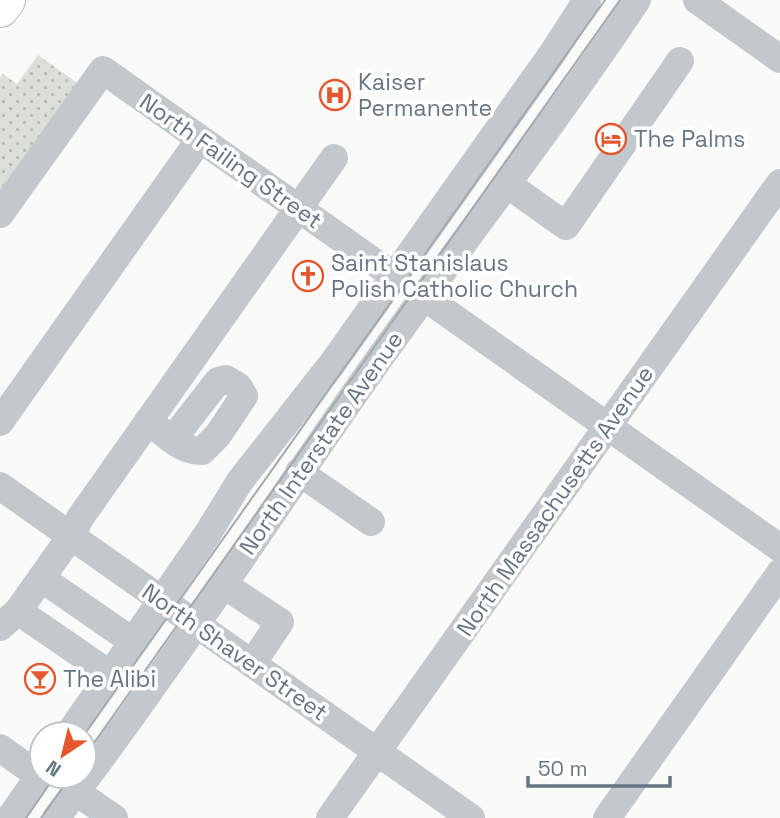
<svg xmlns="http://www.w3.org/2000/svg" width="780" height="818" font-family="'Space Grotesk',sans-serif">
  <style>
    .grass { fill: url(#grass-dots) }
    .lines { fill: none; stroke-linecap: round; stroke-linejoin: round }
    .highway-casing { stroke: #b4b9bd; stroke-width: 40 }
    .minor { stroke: #c3c8cc; stroke-width: 28 }
    .highway { stroke: #fff; stroke-width: 38 }
    .tram { stroke: #a2aab0; stroke-width: 2 }
    .labels { text-anchor: middle; stroke-width: 7; stroke-linejoin: round; paint-order: stroke }
    .poi-label { font-size: 23px; fill: #657683; stroke: #fff; text-anchor: start }
    .street-label { font-size: 23px; fill: #657683; stroke: #fff }
  </style>
  <defs>
    <pattern id="grass-dots" width="8" height="8" patternUnits="userSpaceOnUse" patternTransform="scale(1.75)"><rect width="8" height="8" fill="#dadfd7"/><path d="M2 2h.1M6 6h.1" fill="none" stroke="#b4b9b4" stroke-width="1.8" stroke-linecap="round"/></pattern>
  </defs>
  <rect width="100%" height="100%" fill="#fafaf8"/>
  <path class="grass" d="M38,55L83,87L0,202V78L3,74L17,84Z"/>
  <g class="lines">
    <g class="highway-casing">
      <path id="highway" d="M0,8L6,0"/>
    </g>
    <path class="minor" d="M697,0L780,59
      M507,184L566,226L680,61
      M0,214L103,70L394,276
      M423,296L780,548
      M148,421C166,434 180,451 202,451L218,435L244,396L238,386L226,379L218,381L172,440
      M0,422L200,139
      M299,472L371,522
      M0,486L471,818
      M41,578L132,641
      M224,585L280,622L252,664
      M18,611L111,675
      M0,627L18,611L71,536L80,518L334,158
      M69,734L208,533L240,481L332,364L552,54L587,0
      M0,748L39,776
      M76,792L114,818
      M10,818L42,772
      M56,818C163,679 259,530 360,386C451,256 549,132 637,0
      M330,818L780,183
      M607,818L780,573"/>
    <use href="#highway" class="highway"/>
    <path class="tram" d="M84,735L605,0
      M84,757L620,0
      M26,818L55,776
      M41,818L71,776"/>
  </g>
  <defs>
    <g id="hospital-ring" transform="scale(1.575)"><circle r="9.5" fill="#fff" stroke="#e4572e" stroke-width="1.5"/><path d="M-5-5h3v3.5h4V-5h3V5h-3V1.5h-4V5h-3Z" fill="#e4572e"/></g>
    <g id="hotel-ring" transform="scale(1.575)"><circle r="9.5" fill="#fff" stroke="#e4572e" stroke-width="1.5"/><path d="M-6-4.5h1.5V1H6V5H4.5V3h-9V5H-6ZM-4 0a1.8 1.8 0 1 1 3.6 0ZM.5 0V-2.5h3Q6-2.5 6 0Z" fill="#e4572e"/></g>
    <g id="church-ring" transform="scale(1.575)"><circle r="9.5" fill="#fff" stroke="#e4572e" stroke-width="1.5"/><path d="M-1.2-6h2.4v3.5h3.3v2.4h-3.3V6h-2.4V-.1h-3.3v-2.4h3.3Z" fill="#e4572e"/></g>
    <g id="bar-ring" transform="scale(1.575)"><circle r="9.5" fill="#fff" stroke="#e4572e" stroke-width="1.5"/><path d="M-6-5H6L.8 .8V4.5H3.5V6h-7V4.5H-.8V.8Z" fill="#e4572e"/></g>
  </defs>
  <g fill-rule="evenodd">
    <use href="#hospital-ring" x="335" y="95"/>
    <use href="#hotel-ring" x="611" y="139"/>
    <use href="#church-ring" x="308" y="276"/>
    <use href="#bar-ring" x="40" y="679"/>
  </g>
  <g class="labels">
    <g class="poi-label">
      <text x="358" y="90">Kaiser<tspan x="358" dy="26">Permanente</tspan></text>
      <text x="634" y="147">The Palms</text>
      <text x="331" y="271">Saint Stanislaus<tspan x="331" dy="26">Polish Catholic Church</tspan></text>
      <text x="63" y="687">The Alibi</text>
    </g>
    <g class="street-label">
      <text transform="translate(231 161) rotate(35)" y="8">North Failing Street</text>
      <text transform="translate(321 443) rotate(-55)" y="8">North Interstate Avenue</text>
      <text transform="translate(555 501) rotate(-55)" y="8">North Massachusetts Avenue</text>
      <text transform="translate(235 652) rotate(35)" y="8">North Shaver Street</text>
    </g>
  </g>
  <g transform="translate(63 755) rotate(215)"><circle r="33" fill="#ffffff" stroke="#c1c8cd" stroke-width="2"/>
  <path d="M0-5L12 26L0 18L-12 26Z" fill="#e4572e"/>
  <text y="-10" font-size="19" font-weight="bold" text-anchor="middle" fill="#657683">N</text>
  </g>
  <path d="M528 776v10h142v-10" fill="none" stroke="#657683" stroke-width="3.5"/>
  <text x="538" y="776" font-size="21" fill="#657683" stroke="#ffffff" stroke-width="5" paint-order="stroke">50 m</text>
</svg>
